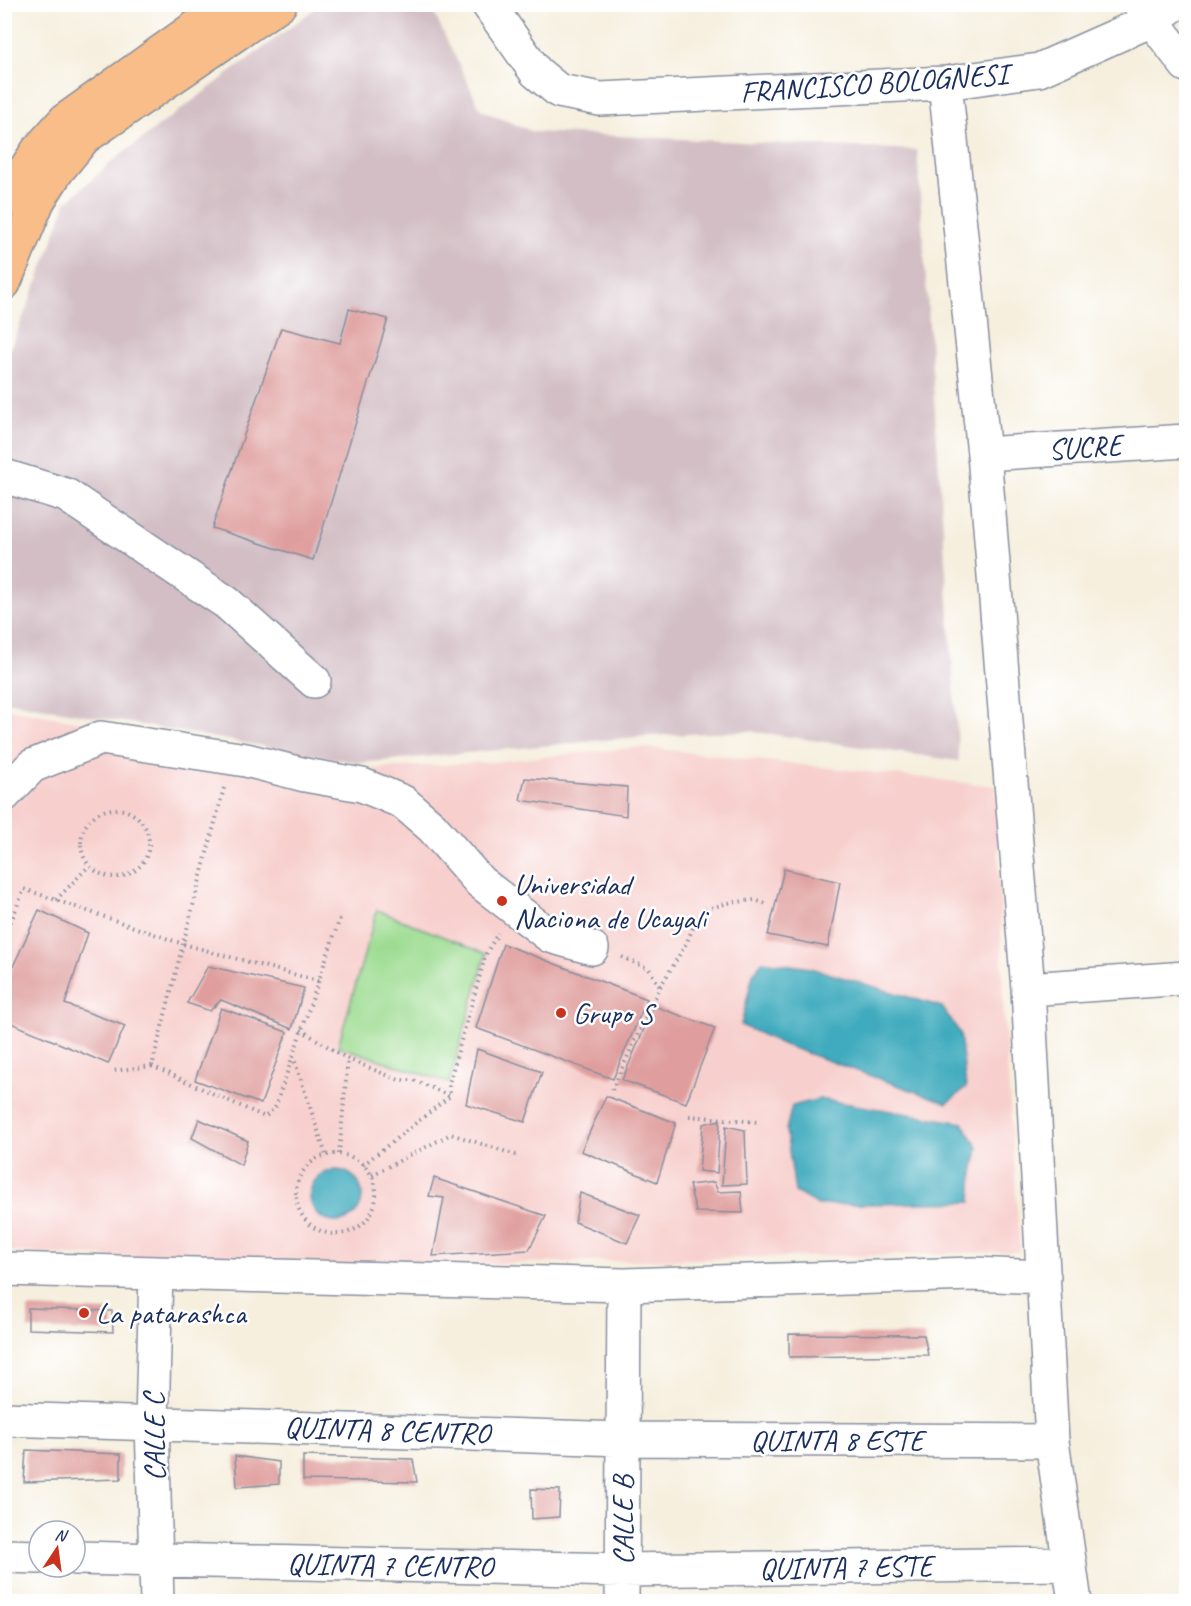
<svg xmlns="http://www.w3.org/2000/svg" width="1191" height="1606" font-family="Caveat,sans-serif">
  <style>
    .built { fill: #f7d0ce }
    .industrial { fill: #d2bec4 }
    .green { fill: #9ddc91; stroke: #5c8678; stroke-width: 1.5 }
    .water { fill: #3fabbe; stroke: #2d6d8e; stroke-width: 1.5 }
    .building { fill: #df9e9d }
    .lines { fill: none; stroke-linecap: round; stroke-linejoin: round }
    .minor-casing { stroke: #888f9e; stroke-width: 36 }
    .major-casing { stroke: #888f9e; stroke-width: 36 }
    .path { stroke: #888f9e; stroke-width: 4; stroke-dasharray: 1.5 4.5; stroke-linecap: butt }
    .minor { stroke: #fff; stroke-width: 33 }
    .major { stroke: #f8bd88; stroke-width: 33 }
    .poi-dot { fill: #c8321e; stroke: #fff; stroke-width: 2 }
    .labels { text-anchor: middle; stroke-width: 5; stroke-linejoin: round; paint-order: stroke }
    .street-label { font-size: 30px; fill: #1b2f5e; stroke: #fff }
    .poi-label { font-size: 30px; fill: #1b2f5e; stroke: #fff; text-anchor: start }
  </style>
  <rect width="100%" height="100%" fill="#fff"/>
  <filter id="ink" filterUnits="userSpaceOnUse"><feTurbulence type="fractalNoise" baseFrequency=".0167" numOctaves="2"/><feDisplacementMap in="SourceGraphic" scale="12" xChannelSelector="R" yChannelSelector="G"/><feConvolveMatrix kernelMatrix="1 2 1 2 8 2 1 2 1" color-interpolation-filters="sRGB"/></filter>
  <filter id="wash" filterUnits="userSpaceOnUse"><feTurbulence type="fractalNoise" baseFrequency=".008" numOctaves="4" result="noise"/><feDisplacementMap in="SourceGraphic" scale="24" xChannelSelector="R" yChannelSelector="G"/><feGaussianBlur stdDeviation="1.35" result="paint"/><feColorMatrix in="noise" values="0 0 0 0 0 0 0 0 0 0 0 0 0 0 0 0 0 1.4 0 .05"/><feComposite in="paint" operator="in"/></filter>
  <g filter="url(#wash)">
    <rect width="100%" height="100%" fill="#f6efde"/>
    <path class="built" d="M4,708L345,770L491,762L641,747L996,786L1004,1016L1020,1252L293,1268L5,1251Z"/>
    <path class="industrial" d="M320,5H430L481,110L533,132L917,150L959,761L749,731L647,736L359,763L5,701L4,364L46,260L66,202L114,160Z"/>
    <path class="green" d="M377,910L486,954L449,1083L338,1046Z"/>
    <path class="water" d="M763,961L811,968L942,1007L960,1033L966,1088L947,1103L784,1045L741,1025L753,974Z
      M819,1099L963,1123L978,1148L973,1173L971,1202L818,1205L795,1192L786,1130L792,1106Z
      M310 1196a26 26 0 1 1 52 0a26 26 0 1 1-52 0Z"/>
    <g id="blocks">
      <path class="building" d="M349,309L388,319L313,560L212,528L281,328L340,343Z
        M525,778L627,787L626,816L520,800Z
        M784,869L840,882L828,947L768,935Z
        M39,910L88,933L65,1004L125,1026L108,1064L4,1020V986Z
        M503,944L647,999L613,1079L476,1028Z
        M208,966L304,988L292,1029L221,1000L210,1011L187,1003Z
        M654,1006L715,1028L686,1103L622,1080Z
        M221,1008L287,1032L261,1104L195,1080Z
        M477,1049L542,1072L525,1122L466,1104Z
        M606,1096L676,1123L657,1182L581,1151Z
        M199,1119L248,1141L241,1165L192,1138Z
        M720,1120L717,1173L699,1171L703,1124Z
        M726,1126L745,1130L747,1184L722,1185Z
        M434,1178L546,1216L529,1250L433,1256L444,1198L429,1196Z
        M714,1182L718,1192L741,1191L743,1213L696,1212L689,1185Z
        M580,1193L640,1215L627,1243L575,1222Z
        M28,1308L112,1311L113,1332L28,1329Z
        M789,1334L924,1335L928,1355L789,1357Z
        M26,1450L121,1454V1479L24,1482Z
        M235,1456L279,1462V1484L237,1487Z
        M303,1456L413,1459L417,1482L303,1480Z
        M531,1489L560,1490L559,1517L532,1519Z"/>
    </g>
  </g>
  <g filter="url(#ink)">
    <use href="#blocks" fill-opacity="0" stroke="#888f9e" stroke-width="1.5"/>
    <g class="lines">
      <g class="minor-casing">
        <path id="minor" d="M488,4L536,72L559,91L600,99L945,83L1039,70L1152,20L1175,4
          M1140,4L1186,65
          M945,83L984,454L1028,989
          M984,454L1186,441
          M4,476L66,495L227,603L314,681
          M4,795L32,766L101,738L246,760L305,775L362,785L403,802L432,827L480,882L550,936L592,948
          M4,1269L624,1285L973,1274L1044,1277
          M156,1273L152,1422L157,1602
          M4,1419L622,1439L1052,1441
          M4,1556L39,1557
          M75,1558L621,1570L1070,1564
          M622,1602L624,1285
          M1075,1602L1052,1441L1028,989L1186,978"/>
      </g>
      <g class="major-casing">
        <path id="major" d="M4,202L38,150L64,121L228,4
          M4,283L38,201L57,171L84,138L280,4"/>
      </g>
      <path class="path" d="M224,788L183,944L318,981
        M81 843a34 34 0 1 1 68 0a34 34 0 1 1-68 0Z
        M56,900L89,866
        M4,939L24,889L183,944L152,1066L112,1071
        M622,957L649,969L660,987
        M301,1030L348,1059L399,1080H414L450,1096L449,1083L486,954L498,933
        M293,1056L326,1155
        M152,1066L265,1117L275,1108L341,915
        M612,1090L660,987L687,942L697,918L707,909L728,903L755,900L767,904
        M689,1116L758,1122
        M296 1194a40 40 0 1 1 80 0a40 40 0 1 1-80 0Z
        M339,1154L348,1059
        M363,1165L450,1096
        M372,1175L451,1134L516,1155"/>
      <use href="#minor" class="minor"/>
      <use href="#major" class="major"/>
    </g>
  </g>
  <g class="poi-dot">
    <circle cx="502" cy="901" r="6"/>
    <circle cx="561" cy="1013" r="6"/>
    <circle cx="84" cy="1313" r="6"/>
  </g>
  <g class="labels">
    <g class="street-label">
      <text transform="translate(874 83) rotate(-4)" y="10">FRANCISCO BOLOGNESI</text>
      <text transform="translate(1085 447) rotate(-4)" y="10">SUCRE</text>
      <text transform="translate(387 1430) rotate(2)" y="10">QUINTA 8 CENTRO</text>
      <text transform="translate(154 1437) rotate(-91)" y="10">CALLE C</text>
      <text x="837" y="1450">QUINTA 8 ESTE</text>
      <text transform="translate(622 1520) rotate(-90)" y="10">CALLE B</text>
      <text transform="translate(390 1565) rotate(1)" y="10">QUINTA 7 CENTRO</text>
      <text transform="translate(846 1567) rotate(-1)" y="10">QUINTA 7 ESTE</text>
    </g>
    <g class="poi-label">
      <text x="514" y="894">Universidad<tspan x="514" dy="34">Naciona de Ucayali</tspan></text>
      <text x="573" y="1023">Grupo S</text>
      <text x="96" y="1323">La patarashca</text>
    </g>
  </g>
  <rect width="1191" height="1606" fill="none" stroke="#fff" stroke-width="24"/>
  <g transform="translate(57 1549) rotate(13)"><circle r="28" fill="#ffffff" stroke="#a4acbf" stroke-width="1.5"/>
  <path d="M0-4.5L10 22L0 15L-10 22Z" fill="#c8321e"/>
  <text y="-9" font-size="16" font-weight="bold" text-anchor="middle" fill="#1b2f5e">N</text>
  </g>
</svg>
